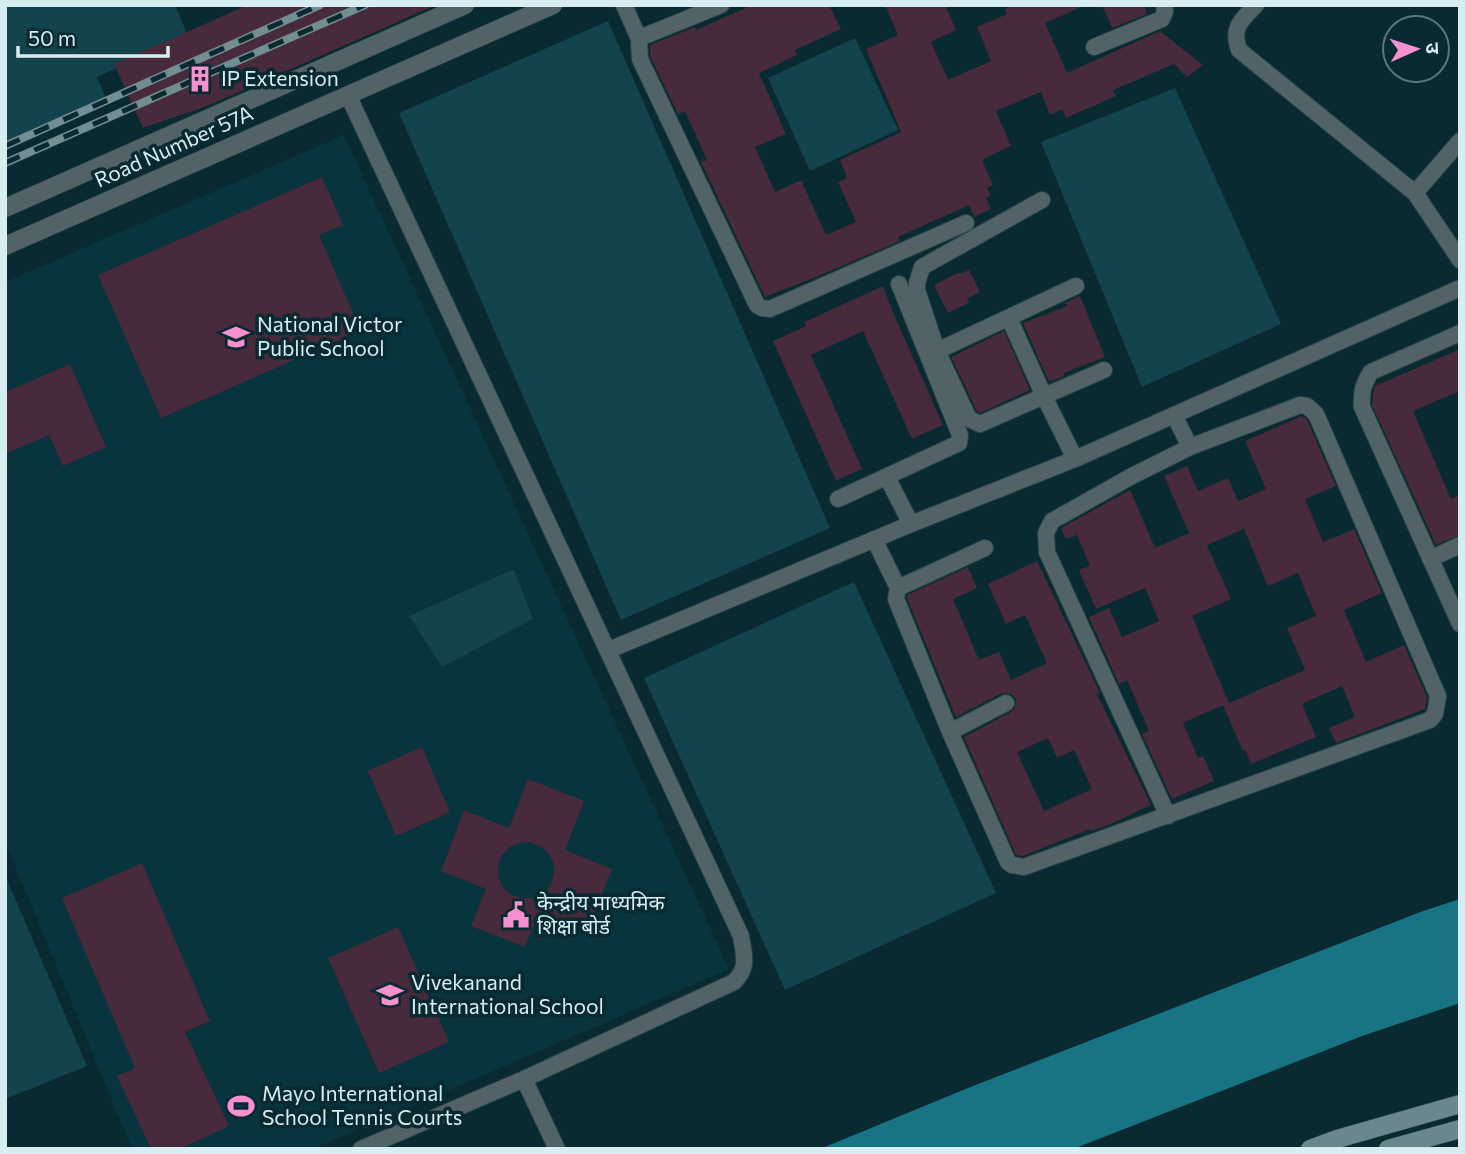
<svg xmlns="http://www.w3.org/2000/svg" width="1465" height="1154" font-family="Commissioner,'Noto Sans Devanagari',sans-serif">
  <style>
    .built { fill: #08343d }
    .green { fill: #13434d }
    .water { fill: #187384 }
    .building { fill: #472a3b; fill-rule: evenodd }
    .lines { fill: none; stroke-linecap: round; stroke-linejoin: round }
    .minor-casing { stroke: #25454b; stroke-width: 18 }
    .tertiary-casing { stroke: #25454b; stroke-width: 19 }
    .secondary-casing { stroke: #25454b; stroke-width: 19 }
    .minor { stroke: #526367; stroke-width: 16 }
    .tertiary { stroke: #526367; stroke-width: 18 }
    .secondary { stroke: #6a878d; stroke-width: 18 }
    .rail-casing { stroke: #728e93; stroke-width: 8 }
    .rail { stroke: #082a30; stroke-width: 5; stroke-dasharray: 16; stroke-linecap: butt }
    .labels { text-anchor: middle; stroke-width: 7; stroke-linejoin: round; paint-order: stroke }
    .poi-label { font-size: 21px; fill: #d7edf2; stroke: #082a30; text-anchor: start }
    .street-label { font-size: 21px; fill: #d7edf2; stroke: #082a30 }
  </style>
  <rect width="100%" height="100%" fill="#082a30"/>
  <path class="built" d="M344,135L729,969L313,1149H132L5,842V282Z"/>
  <path class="green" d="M5,5H175L188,36L97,77L106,99L5,144Z
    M608,21L830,528L621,620L399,113Z
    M855,38L898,130L810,171L768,78Z
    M1175,88L1281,324L1142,387L1041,142Z
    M514,569L533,619L442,667L409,616Z
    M854,582L996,893L785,990L644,678Z
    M5,875L87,1066L5,1099Z"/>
  <path class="water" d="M1460,899V1003L1362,1036L1073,1149H820L968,1088L1423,911Z"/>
  <path class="building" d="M248,5H436L207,106L143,128L114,64Z
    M752,5H829L841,29L795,50L797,55L759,73L786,134L755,147L775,192L801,180L826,235L856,222L838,182L847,178L840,160L901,132L866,49L898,35L885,5H945L956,30L931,42L948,80L991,61L977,27L1007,14L1005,9L1015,5H1086L1045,23L1067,73L1160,31L1203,65L1187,77L1174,64L1113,90L1116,96L1066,118L1062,109L1050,115L1041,92L996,111L1011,146L982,160L993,185L987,188L991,196L986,198L991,209L974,217L969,205L898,237L900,241L816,277L765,297L701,162L707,160L685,111L678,114L650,56V45L695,27L696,30Z
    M1102,5H1144L1147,14L1112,28Z
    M322,177L343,225L319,235L361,331L161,418L98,275Z
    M969,270L980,292L967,299L969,303L948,313L934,285L959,272L960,274Z
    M883,286L895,317L943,425L912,439L863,331L811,355L862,469L836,481L773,341L806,326L804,322Z
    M1080,296L1105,357L1064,373V376L1049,382L1023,323L1067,306L1065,303Z
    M1004,331L1030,390L980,413L977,411L951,357Z
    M1460,349V391L1413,411L1451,499L1460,495V535L1436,545L1372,405L1373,394L1375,386Z
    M70,364L106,447L63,466L49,435L5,454V392Z
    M1302,416L1307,420L1336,486L1305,499L1323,542L1354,529L1382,593L1344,610L1366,662L1404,645L1427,697L1425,709L1336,743L1329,728L1355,717L1342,686L1302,704L1316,737L1251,764L1245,750L1243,751L1223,705L1183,723L1198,758L1203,756L1214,781L1172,799L1142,734L1149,731L1127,680L1119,684L1089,617L1109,608L1122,637L1159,621L1145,588L1096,609L1079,570L1090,566L1077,535L1066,539L1061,528L1130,490L1155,548L1189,533L1164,476L1187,466L1198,491L1228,478L1238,501L1266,489L1245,441ZM1244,529L1268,586L1298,573L1316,616L1287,628L1305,670L1229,703L1192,616L1231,599L1207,545Z
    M1037,561L1100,693L1097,694L1151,805L1106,826L1091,831L1090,829L1023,856L1016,855L964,737L1011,712L1015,708L1016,699L1011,694L1002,693L956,717L907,598V595L968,567L977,588L953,599L979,660L999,652L1011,680L1047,663L1025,615L1006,624L988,584ZM1048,738L1057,758L1074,750L1092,789L1044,811L1017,752Z
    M422,747L450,812L396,836L368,771Z
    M528,779L584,801L565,850L612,869L587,932L539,912L525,947L471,926L486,889L441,871L464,810L509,828ZM531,842L541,847L549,854L554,864V875L550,886L542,894L532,898H521L510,894L503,887L498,877V865L502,855L510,847L520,843Z
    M142,863L210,1021L185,1032L229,1126L180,1149H151L117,1076L135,1068L62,898Z
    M398,927L449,1042L379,1073L328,958Z"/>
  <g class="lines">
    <g class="minor-casing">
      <path id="minor" d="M624,5L640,41
        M721,5L642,37L639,43L640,59L757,305L762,308L770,309L966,223
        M1256,5C1241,20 1231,28 1239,50L1415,193L1460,141
        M1094,47L1162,19L1165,11L1164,5
        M348,95L741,936C744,956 749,967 734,982L524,1079L361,1149
        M1415,193L1460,260
        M1042,200L922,267L917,283V290L937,351L969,419L980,424L1044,396L1075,459
        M1009,318L1044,396L1104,370
        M1460,333L1371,372C1363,384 1361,393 1362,407L1460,624
        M937,351L1076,286
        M1174,415L1190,447
        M887,477L911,524
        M838,499L959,443L960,435L899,284
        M874,539L898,588
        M985,548L898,588L896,599L950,732L1008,862L1012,865L1024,867L1430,720L1435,714L1438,696L1316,414L1307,406L1300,405L1190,447L1132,476L1052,521L1046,533L1047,552L1168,816
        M1430,559L1460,545
        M609,650L911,524L1075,459L1460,288
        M950,732L1006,703
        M524,1079L557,1149"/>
    </g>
    <g class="tertiary-casing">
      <path id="tertiary" d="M5,208L465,5
        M5,246L553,5"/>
    </g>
    <g class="secondary-casing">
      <path id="secondary" d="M1310,1149L1337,1139L1460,1104
        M1388,1149L1460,1129"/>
    </g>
    <use href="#minor" class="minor"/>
    <use href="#tertiary" class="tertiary"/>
    <use href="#secondary" class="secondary"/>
    <g class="rail-casing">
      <path id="rail" d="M5,146L320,5
        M5,163L365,5"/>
    </g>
    <use href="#rail" class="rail"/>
  </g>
  <defs>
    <g id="building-bare" transform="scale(2.1)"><path d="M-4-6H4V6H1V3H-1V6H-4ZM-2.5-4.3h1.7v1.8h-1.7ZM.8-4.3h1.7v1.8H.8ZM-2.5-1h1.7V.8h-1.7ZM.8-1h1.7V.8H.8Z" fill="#f790ce" stroke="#082a30" stroke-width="2.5" paint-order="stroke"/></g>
    <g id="school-bare" transform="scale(2.1)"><path d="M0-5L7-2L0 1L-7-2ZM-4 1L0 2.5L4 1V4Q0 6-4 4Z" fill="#f790ce" stroke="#082a30" stroke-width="2.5" paint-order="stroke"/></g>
    <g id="civic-bare" transform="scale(2.1)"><path d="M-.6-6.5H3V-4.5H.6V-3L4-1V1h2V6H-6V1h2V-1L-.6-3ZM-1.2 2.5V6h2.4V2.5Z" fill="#f790ce" stroke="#082a30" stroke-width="2.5" paint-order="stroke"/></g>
    <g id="stadium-bare" transform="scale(2.1)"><path d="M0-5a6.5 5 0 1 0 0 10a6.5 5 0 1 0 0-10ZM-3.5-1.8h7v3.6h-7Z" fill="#f790ce" stroke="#082a30" stroke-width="2.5" paint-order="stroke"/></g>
  </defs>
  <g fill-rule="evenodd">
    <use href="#building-bare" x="200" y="79"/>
    <use href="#school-bare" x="236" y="337"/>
    <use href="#civic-bare" x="516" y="915"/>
    <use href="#school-bare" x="390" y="995"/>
    <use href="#stadium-bare" x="241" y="1106"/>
  </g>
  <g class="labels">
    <g class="poi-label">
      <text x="221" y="86">IP Extension</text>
      <text x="257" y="332">National Victor<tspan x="257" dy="24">Public School</tspan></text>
      <text x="537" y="910">केन्द्रीय माध्यमिक<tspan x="537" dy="24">शिक्षा बोर्ड</tspan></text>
      <text x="411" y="990">Vivekanand<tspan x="411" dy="24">International School</tspan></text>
      <text x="262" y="1101">Mayo International<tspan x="262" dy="24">School Tennis Courts</tspan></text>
    </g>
    <g class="street-label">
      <text transform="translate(174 147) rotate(-24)" y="7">Road Number 57A</text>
    </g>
  </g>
  <rect width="1465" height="1154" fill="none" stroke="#d7edf2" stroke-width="14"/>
  <g transform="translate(1416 49) rotate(87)"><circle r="33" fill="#082a30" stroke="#5b787e" stroke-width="2"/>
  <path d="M0-5L12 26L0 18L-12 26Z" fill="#f790ce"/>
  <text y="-10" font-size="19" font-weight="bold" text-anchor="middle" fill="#d7edf2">उ</text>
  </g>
  <path d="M18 46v10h150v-10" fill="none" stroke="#d7edf2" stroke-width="3.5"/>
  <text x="28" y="46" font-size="21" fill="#d7edf2" stroke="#082a30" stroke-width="5" paint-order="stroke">50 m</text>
</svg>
